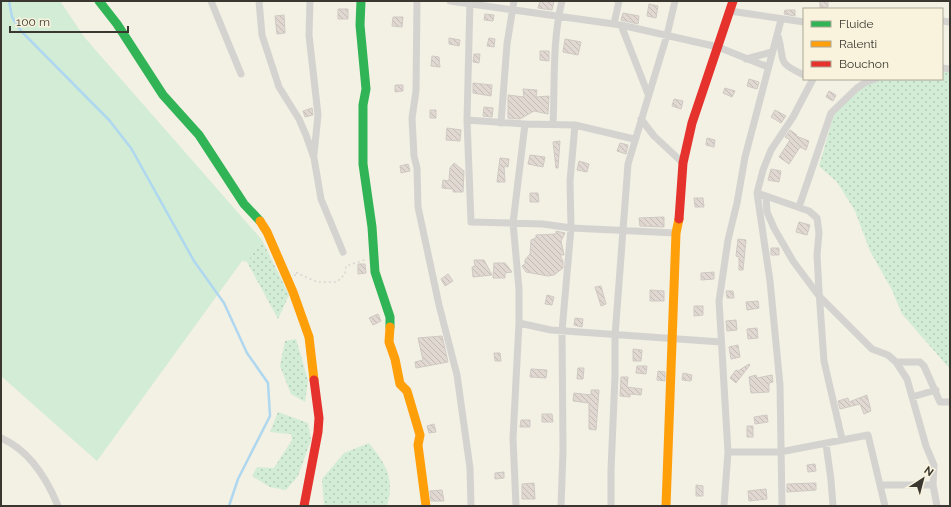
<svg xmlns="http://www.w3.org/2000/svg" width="951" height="507" font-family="Raleway,sans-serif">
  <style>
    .grass { fill: url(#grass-dots) }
    .green { fill: #d2ecd5 }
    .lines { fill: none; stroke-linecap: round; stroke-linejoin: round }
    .stream { stroke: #afd8f0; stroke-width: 2.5 }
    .building { fill: url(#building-back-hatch); stroke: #cfc9c4 }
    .path { stroke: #d6d5d1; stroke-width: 1.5; stroke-dasharray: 2 3; stroke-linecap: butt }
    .street { stroke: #d4d3d0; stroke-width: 7 }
    .fast { stroke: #30b455; stroke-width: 9 }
    .slow { stroke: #ff9f0a; stroke-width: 9 }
    .jam { stroke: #e5322d; stroke-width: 9 }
  </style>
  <defs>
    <pattern id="grass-dots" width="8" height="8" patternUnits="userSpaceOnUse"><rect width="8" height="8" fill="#d2ecd5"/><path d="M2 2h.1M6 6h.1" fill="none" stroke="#b5cbb7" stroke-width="1.8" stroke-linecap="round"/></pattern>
    <pattern id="building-back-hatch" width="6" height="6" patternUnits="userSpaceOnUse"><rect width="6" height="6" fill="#e1d8d2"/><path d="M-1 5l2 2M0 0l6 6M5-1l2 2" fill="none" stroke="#c2bab5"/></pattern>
  </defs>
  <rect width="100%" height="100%" fill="#f3f0e4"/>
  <path class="grass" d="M950,71V369L902,314L892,290L870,251L855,211L837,182L819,166L835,111L873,79H942V72Z
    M262,240L289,295L278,319L247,262Z
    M296,339L308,380L305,402L291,394L280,366L285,341Z
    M278,412L308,423L311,440L298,476L286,490L270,487L252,476L257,467L274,468L292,440L291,434L270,432Z
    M369,443C386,465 395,477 387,506H324L322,479L344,453Z"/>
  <path class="green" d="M1,1H60L85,38L262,240L247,262L242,261L97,461L1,376Z"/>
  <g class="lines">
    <path class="stream" d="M9,1L12,17L21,31L109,120L131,148L194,261L224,303L247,353L268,383L270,416L238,479L229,506"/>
  </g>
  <path class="building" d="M540,1H554L552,10L538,8Z
    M828,1V7L820,8V2Z
    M649,4L658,6L656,18L647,16Z
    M338,9H348V19H338Z
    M785,10H795V16L784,14Z
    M623,13L639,16L638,24L621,20Z
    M485,14L494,15L493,21L484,20Z
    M284,15L285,33L277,34L275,16Z
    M393,17H403L402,27L392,26Z
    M449,38L460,40L459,46L449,44Z
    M489,38L495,39L494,47L487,46Z
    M565,39L581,42L578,55L563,52Z
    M540,51H549V61L540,60Z
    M474,54H480L479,63L473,62Z
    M432,56L439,57L440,67L431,66Z
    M749,79L759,82L757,89L747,86Z
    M473,83L492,85L491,96L473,93Z
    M395,85H403V91L395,92Z
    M725,88L735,91L732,97L723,93Z
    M523,89L537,90L536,97L549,96L548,114L534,111L520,119L508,118V95L524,97Z
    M829,91L836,95L833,101L826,97Z
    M674,99L683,101L681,109L672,106Z
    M484,107L493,108L492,117L483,116Z
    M312,108L313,115L305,117L303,111Z
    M430,110H436V118H430Z
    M775,110L786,116L781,123L771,117Z
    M447,128L461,130L460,141L446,140Z
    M790,130L797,135L796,136L809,141L806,150L800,147L789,164L779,157L790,140L785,137Z
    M707,138L715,140L714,147L706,145Z
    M560,141L558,168H556L553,142Z
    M620,143L628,145L626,154L617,151Z
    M530,155L545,157L543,167L528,164Z
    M500,158L509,159L508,167L504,166L505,182H497Z
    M579,161L589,164L587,172L577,170Z
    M454,163L464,171L463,192H453V189L442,188L443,180L449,181L450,168Z
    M408,164L410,171L401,173L400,166Z
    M771,169L781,171L779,182L768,180Z
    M530,193H538L539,202H530Z
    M694,198H703L704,207H695Z
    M664,217V227L640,226L639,218Z
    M799,222L810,225L807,235L796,232Z
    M556,231L565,233L561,241L564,255H560L563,261V268L554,275L548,276L526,272L522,266L525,264V260L530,254L531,240L536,238V235L556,234Z
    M738,239L746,240L743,270H739V257L736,256Z
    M771,248H779V255H771Z
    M474,260H484L492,275L473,277L472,267L475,266Z
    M494,263H505L512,272L505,273V278H493Z
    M358,264H365L366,273L358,274Z
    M714,272V279L701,280V273Z
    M448,274L453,281L445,286L441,279Z
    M601,286L606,304L601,306L595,287Z
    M650,290L664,291V301H650Z
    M726,291H733L734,298H727Z
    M547,295L554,297L552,305L545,304Z
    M758,301L759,308L747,310L746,302Z
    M694,306H703V315L694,316Z
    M378,314L381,321L373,325L369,318Z
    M575,318L583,319L582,327L574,325Z
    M736,320L737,330L727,331L726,321Z
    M757,328L758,338L748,339L747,329Z
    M442,336L448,362L416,368L415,362L423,360L418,338Z
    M738,345L740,357L731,359L729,347Z
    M633,349L642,350L641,361H633Z
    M494,353H500L501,361H495Z
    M749,364L750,365L736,383L730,378L736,370L738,371Z
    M637,366H647L646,374L636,373Z
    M578,368H584L583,379H577Z
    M531,369L547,370L546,378L530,377Z
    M658,371L665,372V381L657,380Z
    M683,373L692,375L691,381L682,380Z
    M756,375L757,378L772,375L773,382L769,383V392L751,393L749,377Z
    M621,377H628L627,387L642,389L641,395L630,394V397L620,396Z
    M591,390H599L596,430L589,429V403L573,401L574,393L591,395Z
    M867,395L871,411L864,414L860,404L840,409L838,401L848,398L849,402Z
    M542,414H552L553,422H542Z
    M767,415L768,422L755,424L754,417Z
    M521,420H530V427H520Z
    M434,424L436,432L429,433L427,426Z
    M747,426H753V437H747Z
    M815,464L816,471L808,472L807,465Z
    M504,472V478L495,479V473Z
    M534,483L535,499H522V484Z
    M816,483V490L787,492V484Z
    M696,485L703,486V496H696Z
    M766,489L767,499L749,501L748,491Z
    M442,490L444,501H431L430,491Z"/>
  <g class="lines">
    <path class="path" d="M295,276V272L317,282H337L345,274L346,266L367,259"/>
    <path class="street" d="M211,1L241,74
      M259,1L262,35L279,87L299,119L306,135L314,158L321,199L343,252
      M310,1L309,35L318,115L314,154
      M417,1L416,91L412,118L414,156L417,168L418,207L439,305L457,375L470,468L471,506
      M450,1L621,25L718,47L768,67
      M470,1L467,120L471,222L543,224L571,228L676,233
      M730,11L804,22
      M942,21L950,22
      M614,24L619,1
      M621,25L648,94
      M778,36C786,61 774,61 804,75
      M746,59L772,52
      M942,68L950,69
      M641,119L654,136L683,163
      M467,120L525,124L575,125L634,139
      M501,123L507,44L514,1
      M553,124C555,84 552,41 562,1
      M757,193L766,196L767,212L774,228L793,261L819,296L872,349L888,355L896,362H920L924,366L940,402H950
      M766,196L809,211L817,218L819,233L817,255L819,291L824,361L842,439
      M799,207L831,113L857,88L866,82L876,79
      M519,323L551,330L721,342
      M896,362L907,379L926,446L934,465L933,485L937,506
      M912,397L936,390
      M1,438C29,450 47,479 58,506
      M826,444L831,480L833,506
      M728,452H780L868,435L885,506
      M881,485H933
      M516,506L513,438L519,323V289L513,223L525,124
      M561,506L563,451L562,331L571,228L570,181L575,125
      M611,506V470L615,376V336L628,164L667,35L675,1
      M724,506L728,452L719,301L728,240L737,203L745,157L781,20
      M782,506L780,385L770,281L757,193L763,170L771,150L793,117L813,79"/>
    <path class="fast" d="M99,1L117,24L163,95L199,135L244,204L260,221
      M361,1L360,25L366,89L363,105V164L372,227L375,272L390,317V327"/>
    <path class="slow" d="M260,221L267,232L293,292L309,337L314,380
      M390,327L389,342L395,359L400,384L407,391L420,435L418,445L426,506
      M666,506L676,233L679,219"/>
    <path class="jam" d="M679,219L683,163L692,123L733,1
      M304,506L318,432L319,418L314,380"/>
  </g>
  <rect width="951" height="507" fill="none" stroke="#39372f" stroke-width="4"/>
  <rect x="803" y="8" width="140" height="72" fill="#f9f3de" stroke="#aca898"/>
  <rect x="811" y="21" width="20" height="6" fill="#30b455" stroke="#aca898"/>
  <text x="839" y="28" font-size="12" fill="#39372f">Fluide</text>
  <rect x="811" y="41" width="20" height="6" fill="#ff9f0a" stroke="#aca898"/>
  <text x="839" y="48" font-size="12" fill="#39372f">Ralenti</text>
  <rect x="811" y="61" width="20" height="6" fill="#e5322d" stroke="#aca898"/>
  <text x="839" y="68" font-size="12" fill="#39372f">Bouchon</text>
  <g transform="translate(923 479) rotate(36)" stroke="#f9f3de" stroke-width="3" paint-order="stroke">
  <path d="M0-3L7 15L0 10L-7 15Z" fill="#39372f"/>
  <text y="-6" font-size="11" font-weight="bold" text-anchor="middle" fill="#39372f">N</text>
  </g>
  <path d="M10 26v6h118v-6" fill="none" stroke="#39372f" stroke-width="2"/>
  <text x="16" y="26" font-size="12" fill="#39372f" stroke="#f9f3de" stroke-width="3" paint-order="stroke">100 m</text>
</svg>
